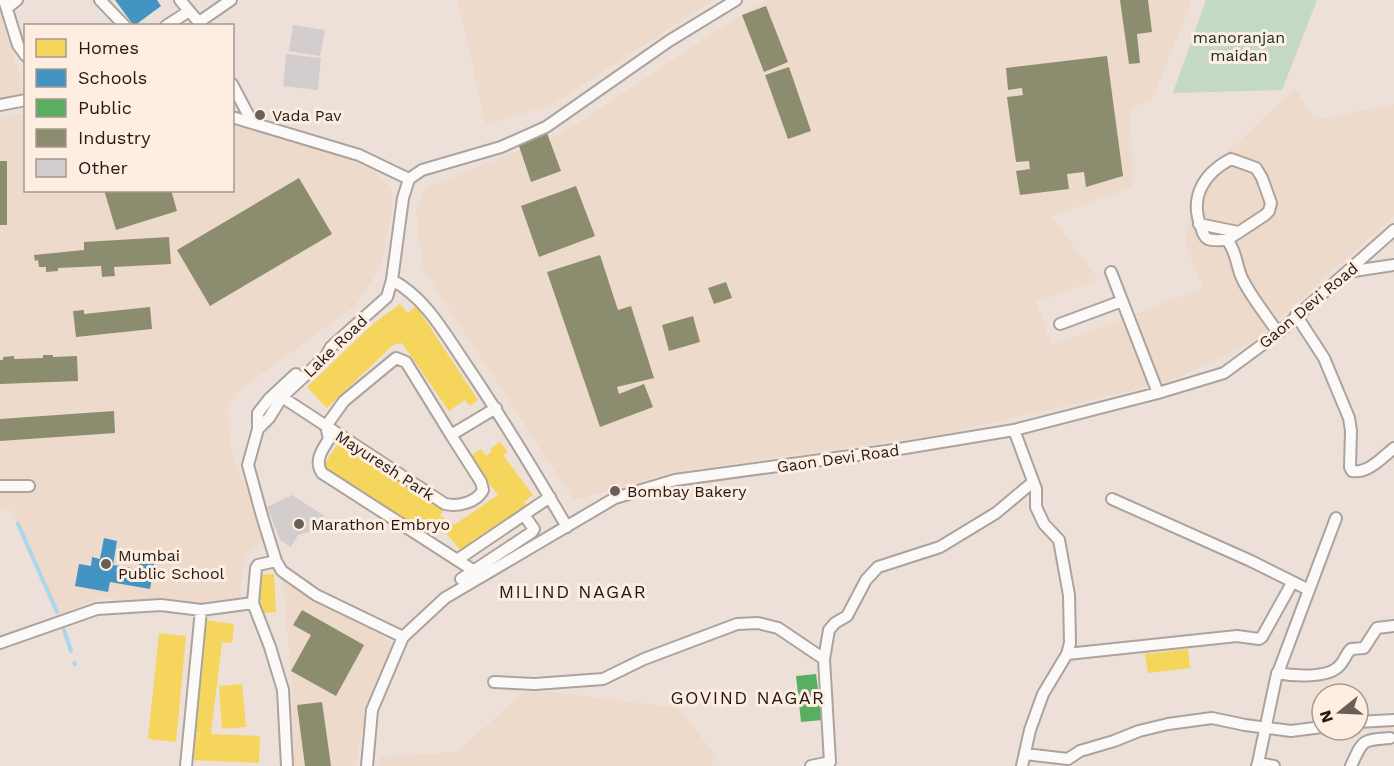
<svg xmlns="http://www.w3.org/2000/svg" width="1394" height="766" font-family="'Work Sans',sans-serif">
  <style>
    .built { fill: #eedacb }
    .green { fill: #c3d8c5 }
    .homes { fill: #f6d55c }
    .schools { fill: #4393c3 }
    .public { fill: #5aae61 }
    .industry { fill: #8c8c6e }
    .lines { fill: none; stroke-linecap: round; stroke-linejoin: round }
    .stream { stroke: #acd5ef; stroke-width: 4 }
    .building { fill: #d3cdcd }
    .minor-casing { stroke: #aca39d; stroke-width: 14 }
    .minor { stroke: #fcfaf9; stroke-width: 10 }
    .poi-dot { fill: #695f59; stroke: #feede1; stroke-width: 2 }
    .labels { text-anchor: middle; stroke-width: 6; stroke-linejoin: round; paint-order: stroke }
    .park-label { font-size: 16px; fill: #133021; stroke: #feede1 }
    .poi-label { font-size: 16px; fill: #221a15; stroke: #feede1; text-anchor: start }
    .street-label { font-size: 16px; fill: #221a15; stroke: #feede1 }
    .neighbourhood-label { font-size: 18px; letter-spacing: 1.5px; fill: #221a15; stroke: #feede1 }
  </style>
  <rect width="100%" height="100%" fill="#ece0d8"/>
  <path class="built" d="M458,0H713L553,104L486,125Z
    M768,0H1192L1152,99L1130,109L1133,187L1051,216L1098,279L1036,302L1052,346L1203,288L1185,242L1200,178L1295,88L1315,120L1394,104V216L1253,342L1168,382L943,434L674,472L574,500L423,269L416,211L426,188L563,133L719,29Z
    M0,12L25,93L0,97Z
    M25,113L26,190H232L233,126L260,132L367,165L392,188V211L380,268L355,306L238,391L227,411L229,435L234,461L248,491L263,540L245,554L240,598L161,606L102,597L60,614L53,604L41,569L36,571L10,509H0V118Z
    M283,578L392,642L393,653L368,700L355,766H293L292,688Z
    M527,689L678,708L717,757L711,766H379L380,757L457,752Z"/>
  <path class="green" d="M1206,0H1317L1282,90L1173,93Z"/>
  <path class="homes" d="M400,304L408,313L416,306L478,400L469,406L465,400L449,411L402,343L393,345L327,408L307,387L373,324Z
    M500,442L508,452L503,455L533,495L524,502L529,507L462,552L445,532L434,525L428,535L322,468L338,443L444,509L440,516L454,525L498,495L469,457L481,449L486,456L492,451L490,449Z
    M274,574L276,612L261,613L259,575Z
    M204,620L234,624L232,643L222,642L211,734L260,736L259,763L189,760L190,733L207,734L191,732Z
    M159,633L186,636L176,742L148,739Z
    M1188,649L1190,668L1148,673L1145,654Z
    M242,684L246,727L222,729L219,686Z"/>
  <path class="schools" d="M115,0H157L161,6L134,26Z
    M104,538L117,541L113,565L138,569L141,552L156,555L150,589L110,582L108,592L75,586L79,564L91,566L92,557L100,559Z"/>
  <path class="public" d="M816,674L822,720L801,722L796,676Z"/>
  <path class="industry" d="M1120,0H1148L1152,32L1137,34L1140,63L1129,64Z
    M766,6L788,62L764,72L742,15Z
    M1107,56L1123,176L1086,187L1084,172L1067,174L1069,189L1020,195L1016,171L1030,169L1029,161L1016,162L1007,97L1023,95L1022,88L1008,90L1006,68Z
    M789,67L811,131L788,139L765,75Z
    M547,133L561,171L531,182L518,143Z
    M0,161H7V225H0Z
    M299,178L332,234L210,306L177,250Z
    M576,186L595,236L539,257L521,206Z
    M104,190H171L177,211L116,230Z
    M169,237L171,264L114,267L115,276L102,277L101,266L58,268V271L46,272V267H39L38,260L35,261L34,255L84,250V242Z
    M600,255L618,310L631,306L654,378L617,387L619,394L644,384L653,407L600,427L547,272Z
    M726,282L732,298L714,304L708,288Z
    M150,307L152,329L76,337L73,311L84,310V314Z
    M693,316L700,342L669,351L662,325Z
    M43,355H53V357L77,356L78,381L0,384V360H3V357L14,356V359L43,358Z
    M114,411L115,433L0,441V419Z
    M302,610L364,645L336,696L291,671L311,635L293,625Z
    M322,702L331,766H305L297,705Z"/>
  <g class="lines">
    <path class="stream" d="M18,524L57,612
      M64,630L71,651
      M74,663L75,664"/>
  </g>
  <path class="building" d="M293,25L325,30L320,56L289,51Z
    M286,54L321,58L318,90L283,86Z
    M292,495L326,517L323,528L298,535L291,547L280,540L267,507Z"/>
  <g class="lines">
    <g class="minor-casing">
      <path id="minor" d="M4,0L18,45L26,56
        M100,0L125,26
        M180,0L202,26
        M7,8L17,0
        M199,22L231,0
        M166,26L189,11
        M232,84L252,122
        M0,105L26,100
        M232,117L359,155L409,179
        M1199,224L1238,232
        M1227,240L1265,215L1269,211L1271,203L1262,178L1256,168L1231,159C1204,173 1189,197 1201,227C1202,231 1204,237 1208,239C1213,241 1221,240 1227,240C1236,251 1236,263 1241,276C1248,293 1267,316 1278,333
        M1111,272L1158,393
        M1347,272L1394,265
        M392,280C426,298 445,334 467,366C502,418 535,472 567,527
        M1296,315L1324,358L1349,418L1351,431L1350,467L1352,471C1368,474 1383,457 1394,448
        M1060,324L1122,301
        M282,397L445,504C459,507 477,502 483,490L481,482L451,435
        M258,429V413L269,399L296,374
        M1014,430L1036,489V507L1044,524L1059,540L1069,595L1070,643L1067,654L1043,694L1030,730L1022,766
        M0,486H29
        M1112,499L1251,561L1309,590
        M457,560L550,497
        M482,576L322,473C314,461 322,450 329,439L326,426L344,401L396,358L406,362L451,435L496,408
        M461,579L532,532L534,529L524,515
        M253,603L270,647L283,690L287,766
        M403,637L316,595L282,571L276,561L262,516L248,465L258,429L269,418L282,397L326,356L331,347L387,297L392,280L403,198L409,179L422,170L501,147L546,127L669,41L736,0
        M0,643L97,609L161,605L201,610L253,603L256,568L258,565L276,561
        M1067,654L1237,636L1259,639L1262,637L1292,583
        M824,659L829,630L835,623L847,616L866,580L878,567L940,547L996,513L1033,482
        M1277,673C1293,676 1329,679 1340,665C1344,661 1346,654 1351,649L1364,648L1377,628L1394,626
        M494,682L535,684L603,679L644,659L737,624L758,623L778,628L824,659L830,762
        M1358,722L1394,720
        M1025,754L1068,759L1080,751L1114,741L1139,731L1168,724L1212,718L1245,725L1291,731L1322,727
        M1258,763L1276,678L1336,518
        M186,766L201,610
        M367,766L372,710L403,637L445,598L615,498L675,480L887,451L1014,430L1158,393L1224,373L1278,333L1394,230
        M811,766L830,762
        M1257,766L1258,763L1274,766
        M1351,766C1363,740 1361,740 1390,738"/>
    </g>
    <use href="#minor" class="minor"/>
  </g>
  <g class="poi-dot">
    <circle cx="260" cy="115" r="6"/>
    <circle cx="615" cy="491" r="6"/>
    <circle cx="299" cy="524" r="6"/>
    <circle cx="106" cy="564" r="6"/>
  </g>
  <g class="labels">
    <g class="park-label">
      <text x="1239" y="43">manoranjan<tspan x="1239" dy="18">maidan</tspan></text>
    </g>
    <g class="poi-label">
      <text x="272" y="121">Vada Pav</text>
      <text x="627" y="497">Bombay Bakery</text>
      <text x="311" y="530">Marathon Embryo</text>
      <text x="118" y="561">Mumbai<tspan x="118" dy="18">Public School</tspan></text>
    </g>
    <g class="street-label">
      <text transform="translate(1308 305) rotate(-40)" y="6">Gaon Devi Road</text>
      <text transform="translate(335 346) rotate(-44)" y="6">Lake Road</text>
      <text transform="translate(838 458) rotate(-8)" y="6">Gaon Devi Road</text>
      <text transform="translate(385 465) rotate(33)" y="6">Mayuresh Park</text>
    </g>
    <g class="neighbourhood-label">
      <text x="573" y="598">MILIND NAGAR</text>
      <text x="748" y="704">GOVIND NAGAR</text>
    </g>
  </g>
  <rect x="24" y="24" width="210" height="168" fill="#feede1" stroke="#a6998f" stroke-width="1.5"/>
  <rect x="36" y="39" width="30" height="18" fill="#f6d55c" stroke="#a6998f" stroke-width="1.5"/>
  <text x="78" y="54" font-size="18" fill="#221a15">Homes</text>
  <rect x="36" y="69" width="30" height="18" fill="#4393c3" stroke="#a6998f" stroke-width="1.5"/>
  <text x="78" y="84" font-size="18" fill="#221a15">Schools</text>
  <rect x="36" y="99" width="30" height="18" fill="#5aae61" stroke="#a6998f" stroke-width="1.5"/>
  <text x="78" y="114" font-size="18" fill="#221a15">Public</text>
  <rect x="36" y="129" width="30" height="18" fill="#8c8c6e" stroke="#a6998f" stroke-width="1.5"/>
  <text x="78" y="144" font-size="18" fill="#221a15">Industry</text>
  <rect x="36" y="159" width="30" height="18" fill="#d3cdcd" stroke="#a6998f" stroke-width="1.5"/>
  <text x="78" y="174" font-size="18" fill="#221a15">Other</text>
  <g transform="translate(1340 712) rotate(252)"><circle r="28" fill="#feede1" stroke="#a6998f" stroke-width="1.5"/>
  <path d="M0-4.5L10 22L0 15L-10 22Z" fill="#695f59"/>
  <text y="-9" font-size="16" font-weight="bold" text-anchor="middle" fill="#221a15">N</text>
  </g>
</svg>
